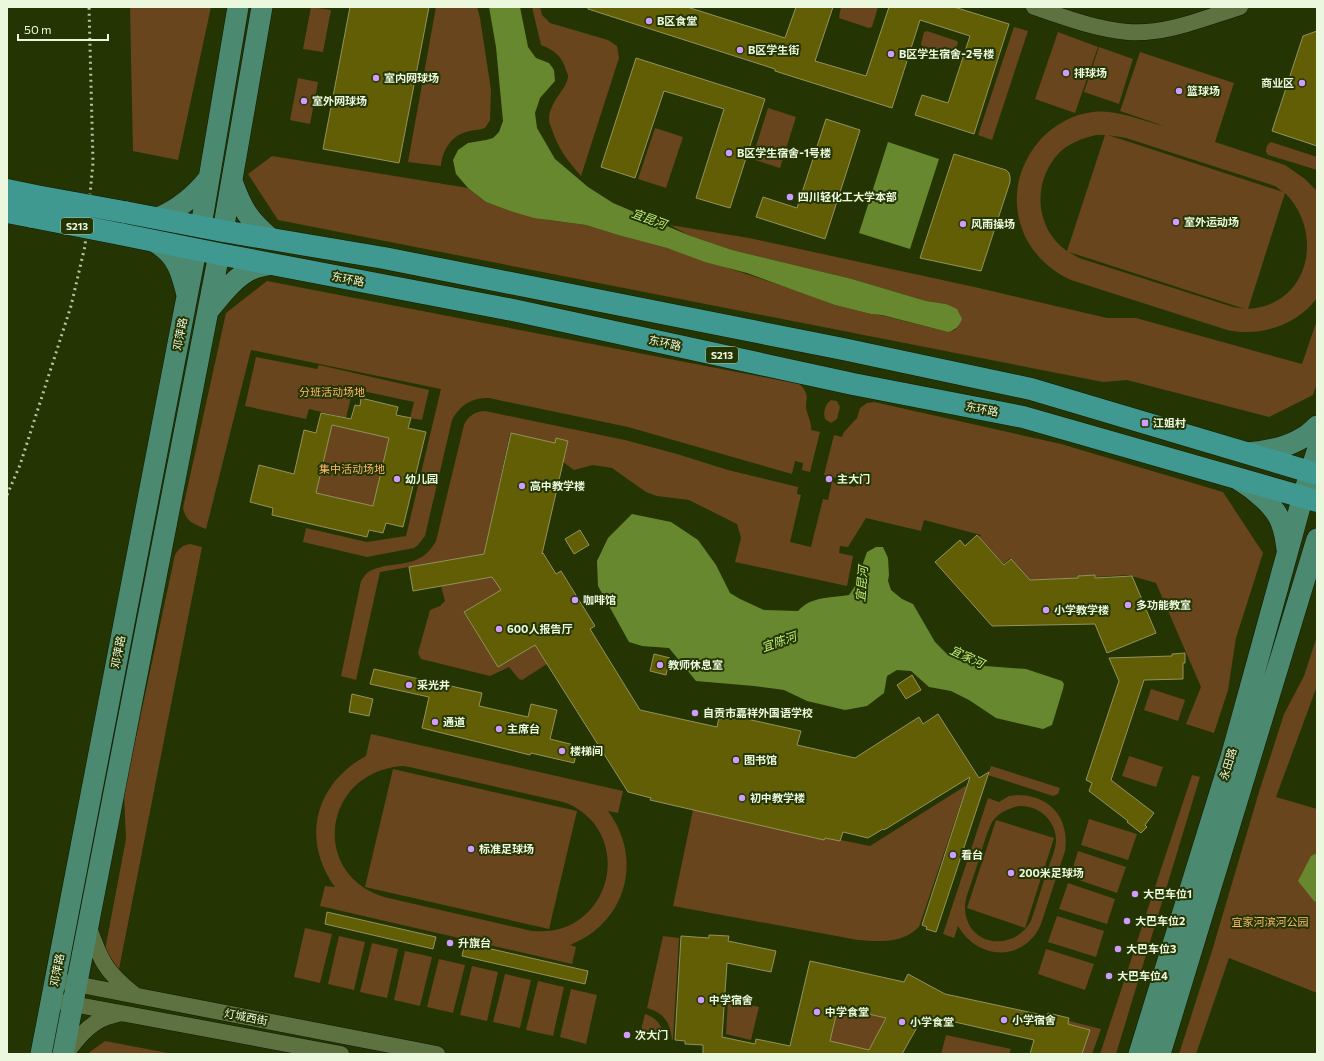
<svg xmlns="http://www.w3.org/2000/svg" width="1324" height="1061" font-family="Commissioner,'Noto Sans SC',sans-serif">
  <style>
    .green { fill: #68451c; fill-rule: evenodd }
    .water { fill: #67882e }
    .building { fill: #625e06; stroke: #94925b; fill-rule: evenodd }
    .lines { fill: none; stroke-linecap: round; stroke-linejoin: round }
    .minor-casing { stroke: #0f1c00; stroke-width: 17 }
    .major-casing { stroke: #0f1c00; stroke-width: 22 }
    .highway-casing { stroke: #0f1c00; stroke-width: 23 }
    .minor { stroke: #5d7141; stroke-width: 16 }
    .major { stroke: #4c8971; stroke-width: 21 }
    .highway { stroke: #409991; stroke-width: 22 }
    .rail { stroke: #b6c4a3; stroke-width: 3; stroke-dasharray: 2 4; stroke-linecap: butt }
    .highway-bridge-casing { stroke: #0f1c00; stroke-width: 23; stroke-linecap: butt }
    .highway-bridge { stroke: #409991; stroke-width: 22 }
    .poi-dot { fill: #d09dff; stroke: #243503; stroke-width: 1.5 }
    .labels { text-anchor: middle; stroke-width: 4; stroke-linejoin: round; paint-order: stroke }
    .shield { fill: #243503; stroke: #afbe9c; stroke-width: 1 }
    .shield-label { font-size: 10px; font-weight: bold; fill: #ebf8dd }
    .poi-label { font-size: 11px; font-weight: bold; fill: #ebf8dd; stroke: #243503; text-anchor: start }
    .street-label { font-size: 11px; fill: #ebf8dd; stroke: #243503 }
    .park-label { font-size: 11px; fill: #feb96d; stroke: #243503 }
    .water-label { font-size: 12px; font-style: italic; fill: #c2f17d; stroke: #243503 }
  </style>
  <rect width="100%" height="100%" fill="#243503"/>
  <path class="green" d="M130,7H211L178,160L133,151Z
    M311,7L331,10L323,52L303,49Z
    M436,7H477L480,18L491,90L490,120L485,128C479,130 472,130 466,132C451,136 442,151 441,166L408,162Z
    M532,7H540L542,15L550,23L608,40L617,46L619,58L581,176C568,161 559,150 552,130C551,127 549,123 549,119C549,101 569,87 568,75C567,72 565,69 565,67C560,54 553,50 541,45Z
    M841,7H878L872,27L869,28L839,18Z
    M1014,27L1028,31L992,140L978,135Z
    M927,31L957,41L958,43L953,55L952,56L922,46L921,44L924,32Z
    M1058,32L1098,47L1075,113L1035,99Z
    M1099,47L1133,59L1119,104L1084,92Z
    M1140,52L1234,83L1215,142L1285,165L1305,179L1317,191V298C1296,326 1260,337 1227,330L1071,280C1014,254 999,187 1040,140C1054,125 1073,114 1093,112C1118,109 1141,121 1164,126L1120,111ZM1096,135H1105L1067,251C1034,228 1032,180 1060,152C1070,143 1083,138 1096,135ZM1108,135L1126,138L1275,186L1283,192ZM1285,193C1324,231 1311,305 1248,309ZM1069,252L1245,309L1233,307L1079,258Z
    M298,78L318,82L310,124L290,120Z
    M768,108L796,117L780,168L752,159Z
    M655,128L683,137L666,188L638,179Z
    M1271,142L1317,157V170L1268,155L1266,152C1266,148 1267,144 1271,142Z
    M272,156L468,188L486,202L510,211L548,220L586,225L618,235L667,248L801,292L835,305L871,314L880,315L948,332L955,330L959,325L946,304L926,301L852,279L732,250L688,235L670,225L749,238L979,288L1107,318H1136L1302,364L1317,320V383L1313,395L1269,417L1127,380L1103,382L278,220L248,174Z
    M267,281L799,384C801,386 804,388 805,391C808,397 806,401 806,407C807,415 812,422 811,430L820,432L810,472L802,470L803,463L795,461L792,474L628,427L489,398C472,397 459,406 452,420L425,536L418,545L414,548L367,557L303,542L306,528L367,542L406,536L441,389L251,350L206,529C194,524 186,522 183,508L226,313Z
    M256,357L317,369L319,365L429,390L422,420L410,418L414,402L353,389L346,418L309,409L306,419L245,406Z
    M831,400L837,401L840,407L837,419L831,423L825,419C823,413 825,404 831,400Z
    M874,402L1061,444L1223,492L1263,553L1236,638L1228,690L1214,733L1186,724L1201,687L1156,583L1128,575L1095,577L1094,575L1078,576V578L1030,580L1010,558L1004,564L979,537L981,535L924,520L921,531L866,518L848,547L840,546L839,553L853,556L847,586L735,562L741,538L737,524L689,500L657,496L646,492L612,468L593,465L574,470L563,462L568,441L556,438L555,443L510,433L484,554L380,572L356,680L341,676L361,581C363,578 365,575 367,573C372,569 378,568 384,566C407,563 424,563 436,541L464,425C468,416 476,411 485,411L625,440L677,454L728,470L798,487L797,494L801,495L790,542L811,547L823,499L828,500L832,482L855,487L857,483L824,475L834,435L842,437L844,432L857,418L860,408L867,403Z
    M332,425L389,438L373,506L315,493Z
    M190,544L202,547L119,969H115L105,950L126,839L124,793L175,555C179,548 183,545 190,544Z
    M492,577L501,590L464,613L498,667L535,645L547,664L522,680L519,679L509,667L490,676L421,659L418,653L430,610L440,606L445,601L441,586Z
    M1317,636V686L1276,797L1317,809V993L1229,958L1196,1054H1179L1212,951L1259,792L1284,714L1304,676Z
    M1151,689L1185,700L1178,721L1144,710Z
    M371,734L623,791L618,813L608,811C644,859 626,923 570,945L576,947L572,964L320,906L325,886L335,887C300,839 316,783 366,756ZM403,766L414,768L563,802C574,805 583,812 591,820C621,853 609,908 568,926C556,931 544,932 532,931L384,897C309,874 323,771 403,766Z
    M1129,756L1163,767L1156,787L1122,776Z
    M991,766L1060,788L1058,794L1053,796L988,775Z
    M393,769L577,811L549,929L365,887Z
    M1192,775L1200,777L1116,1054H1100Z
    M967,785L919,927C915,930 911,934 906,936C892,943 873,941 858,940L673,906L693,810L870,846Z
    M1017,795C1050,795 1070,818 1065,851L1041,924C1025,962 978,961 958,926L954,938L943,934L988,798L999,802L1009,796ZM1019,806C1039,805 1057,821 1056,842C1055,851 1051,860 1048,868C1042,886 1037,903 1031,921C1013,953 966,946 965,908C965,897 971,885 974,875C980,858 984,839 992,822C998,813 1008,808 1019,806Z
    M1089,819L1137,834L1128,860L1081,845Z
    M996,820L1054,838L1025,928L967,908Z
    M1078,851L1126,867L1117,893L1070,877Z
    M1068,883L1115,899L1107,924L1059,909Z
    M1057,916L1104,931L1096,957L1048,942Z
    M305,928L332,934L320,983L294,977Z
    M339,936L365,942L354,990L328,984Z
    M663,936L679,938L673,1039L672,1040C670,1022 664,1013 647,1008Z
    M372,943L398,949L387,998L360,992Z
    M1046,949L1094,964L1085,990L1038,974Z
    M405,951L432,957L420,1006L394,1000Z
    M439,959L465,965L453,1013L427,1007Z
    M472,966L498,972L487,1021L460,1015Z
    M505,974L531,980L520,1028L493,1022Z
    M538,981L564,987L553,1036L526,1030Z
    M571,989L597,995L586,1044L560,1037Z
    M728,1000L759,1007L751,1040L726,1034Z
    M838,1007L886,1018L869,1050L830,1041Z
    M645,1014C654,1017 660,1022 663,1032L660,1034L641,1030Z
    M1069,1021L1101,1029L1092,1054H1082L1090,1030L1068,1024Z
    M946,1035L1011,1049L1009,1054H941Z
    M105,1041L173,1054H87Z"/>
  <path class="water" d="M489,7H520L528,47L536,58L549,63L552,67L554,70L555,81L540,98L535,113L537,128L555,159L588,187L613,203L688,235L732,250L852,279L926,301L946,304L957,309L962,319C959,326 956,330 948,332L882,315L871,314L835,305L747,273L705,262L667,248L618,235L586,225L534,218L510,211L486,202L468,188L456,174L453,160L458,150L468,143L486,140L493,138L499,132L503,121L496,47Z
    M888,142L939,159L910,249L859,233Z
    M632,514L671,522L698,540L716,565L730,593L740,599L764,610L798,611C811,596 831,598 849,595L855,586L867,552L876,547H883L888,558L889,575L888,581L891,590L902,599L913,604L935,642L947,654L985,666L1026,669L1062,681L1064,684L1063,689L1052,725L1043,729L996,718L969,700L951,691L929,687L911,671L897,670L887,676L884,693L867,706L845,710L807,701L784,690L754,686L696,681L669,648L642,646L629,642L598,586L597,561L608,538Z
    M1317,853V902L1314,901L1298,881L1311,856Z"/>
  <path class="building" d="M350,7H429L399,163L323,149Z
    M588,7H687L785,38L796,7H833L815,61L866,76L889,7H954L1009,24L974,134L915,115L922,95L948,103L970,36L920,20L892,108L775,71V69L588,9Z
    M1317,31V146L1272,131L1303,36Z
    M636,58L765,99L730,208L696,198L724,109L664,91L635,178L601,167Z
    M826,119L860,130L825,239L756,217L763,197L797,208Z
    M954,154L1006,170L1009,173L1010,177V182L981,271L920,258Z
    M361,398L398,407L396,415L411,418L408,428L426,432L403,527L386,523L383,533L369,530L367,537L272,515L273,508L250,502L259,465L294,474L304,430L316,433L321,413L351,419L355,405L360,406ZM332,425L389,438L373,506L316,493Z
    M511,433L555,443L556,438L568,441L542,554L543,553L556,574L561,571L595,626L590,629L640,710L717,727L720,713L801,731L797,745L855,758L919,717L923,724L938,714L979,778L989,772L936,932L926,929L927,927L922,925L970,777L884,830L883,829L868,838L843,832L840,841L825,838L824,840L650,800L651,798L628,792L535,645L498,667L464,612L501,590L492,577L413,591L409,567L484,554Z
    M580,530L589,545L574,554L565,539Z
    M977,535L1004,565L1011,559L1030,580L1078,578V576L1095,575V578L1132,576L1156,633L1107,653L1095,624L992,626L935,562L960,540L965,546Z
    M1185,653V663H1183V679L1144,680L1111,780L1154,813L1145,825L1147,827L1141,833L1127,822L1128,821L1089,791L1092,783L1086,780L1119,681L1109,658L1172,656V654Z
    M654,654L670,658L666,675L650,671Z
    M374,669L482,693L479,706L528,717L531,704L557,710L550,739L578,746L574,763L531,753L530,755L422,728L429,697L370,684Z
    M912,675L921,690L906,699L897,685Z
    M352,694L373,699L369,716L349,712Z
    M327,912L436,937L433,949L325,924Z
    M709,935L729,936L728,941L776,951L771,972L727,963L722,1037L755,1044L756,1039L790,1046L810,961L904,982L908,974L945,994L1047,1016L1048,1013L1069,1018L1068,1024L1090,1030L1082,1054H1030L1034,1040L924,1015L902,1054H703V1045L685,1044V1041L675,1040L681,936L709,938ZM838,1007L886,1018L869,1050L830,1041Z
    M465,943L588,971L585,984L462,956Z"/>
  <g class="lines">
    <g class="minor-casing">
      <path id="minor" d="M1034,7C1064,17 1095,29 1128,32C1166,35 1204,18 1240,7
        M88,925C100,959 105,972 134,994
        M55,980L437,1054
        M62,1002L341,1054
        M66,1054C75,1041 87,1026 102,1019C108,1016 115,1015 121,1013"/>
    </g>
    <g class="major-casing">
      <path id="major" d="M232,181C242,209 248,219 271,239
        M158,218C179,209 195,196 209,178
        M201,226L238,7
        M223,231L262,7
        M154,241C158,244 163,247 167,251C179,262 183,279 187,295
        M209,310C220,296 237,274 255,268C260,266 266,266 271,264
        M1247,453C1272,451 1300,445 1317,426
        M1239,480C1254,489 1277,507 1282,525C1285,533 1286,541 1287,549
        M41,1054L196,250
        M63,1054L219,254
        M1139,1054L1231,757L1303,496L1317,451
        M1160,1054L1317,539"/>
    </g>
    <g class="highway-casing">
      <path id="highway" d="M7,190L36,196
        M7,212L33,217
        M124,212L223,231L384,258L843,349L1031,389L1317,474
        M120,234L219,254L513,310L853,384L1023,417L1317,501"/>
    </g>
    <use href="#minor" class="minor"/>
    <use href="#major" class="major"/>
    <use href="#highway" class="highway"/>
    <path class="rail" d="M7,495L20,465L71,306L85,246L93,163L89,7"/>
    <g class="highway-bridge-casing">
      <path id="highway-bridge" d="M36,196L124,212
        M33,217L120,234"/>
    </g>
    <use href="#highway-bridge" class="highway-bridge"/>
  </g>
  <g class="poi-dot">
    <circle cx="649" cy="21" r="4"/>
    <circle cx="740" cy="50" r="4"/>
    <circle cx="891" cy="54" r="4"/>
    <circle cx="1066" cy="73" r="4"/>
    <circle cx="376" cy="78" r="4"/>
    <circle cx="1302" cy="83" r="4"/>
    <circle cx="1179" cy="91" r="4"/>
    <circle cx="304" cy="101" r="4"/>
    <circle cx="729" cy="153" r="4"/>
    <circle cx="790" cy="197" r="4"/>
    <circle cx="1176" cy="222" r="4"/>
    <circle cx="963" cy="224" r="4"/>
    <rect x="1141" y="419" width="8" height="8" rx="2"/>
    <circle cx="397" cy="479" r="4"/>
    <circle cx="829" cy="479" r="4"/>
    <circle cx="522" cy="486" r="4"/>
    <circle cx="575" cy="600" r="4"/>
    <circle cx="1128" cy="605" r="4"/>
    <circle cx="1046" cy="610" r="4"/>
    <circle cx="499" cy="629" r="4"/>
    <circle cx="660" cy="665" r="4"/>
    <circle cx="409" cy="685" r="4"/>
    <circle cx="695" cy="713" r="4"/>
    <circle cx="435" cy="722" r="4"/>
    <circle cx="499" cy="729" r="4"/>
    <circle cx="562" cy="751" r="4"/>
    <circle cx="736" cy="760" r="4"/>
    <circle cx="742" cy="798" r="4"/>
    <circle cx="471" cy="849" r="4"/>
    <circle cx="953" cy="855" r="4"/>
    <circle cx="1011" cy="873" r="4"/>
    <circle cx="1135" cy="894" r="4"/>
    <circle cx="1127" cy="921" r="4"/>
    <circle cx="450" cy="943" r="4"/>
    <circle cx="1118" cy="949" r="4"/>
    <circle cx="1109" cy="976" r="4"/>
    <circle cx="701" cy="1000" r="4"/>
    <circle cx="817" cy="1012" r="4"/>
    <circle cx="1004" cy="1020" r="4"/>
    <circle cx="902" cy="1022" r="4"/>
    <circle cx="627" cy="1035" r="4"/>
  </g>
  <g class="labels">
    <g class="shield">
      <rect x="61" y="218" width="32" height="16" rx="3"/>
      <rect x="706" y="347" width="32" height="16" rx="3"/>
    </g>
    <g class="shield-label">
      <text x="77" y="230">S213</text>
      <text x="722" y="359">S213</text>
    </g>
    <g class="poi-label">
      <text x="657" y="25">B区食堂</text>
      <text x="748" y="54">B区学生街</text>
      <text x="899" y="58">B区学生宿舍-2号楼</text>
      <text x="1074" y="77">排球场</text>
      <text x="384" y="82">室内网球场</text>
      <text x="1294" y="87" text-anchor="end">商业区</text>
      <text x="1187" y="95">篮球场</text>
      <text x="312" y="105">室外网球场</text>
      <text x="737" y="157">B区学生宿舍-1号楼</text>
      <text x="798" y="201">四川轻化工大学本部</text>
      <text x="1184" y="226">室外运动场</text>
      <text x="971" y="228">风雨操场</text>
      <text x="1153" y="427">江姐村</text>
      <text x="405" y="483">幼儿园</text>
      <text x="837" y="483">主大门</text>
      <text x="530" y="490">高中教学楼</text>
      <text x="583" y="604">咖啡馆</text>
      <text x="1136" y="609">多功能教室</text>
      <text x="1054" y="614">小学教学楼</text>
      <text x="507" y="633">600人报告厅</text>
      <text x="668" y="669">教师休息室</text>
      <text x="417" y="689">采光井</text>
      <text x="703" y="717">自贡市嘉祥外国语学校</text>
      <text x="443" y="726">通道</text>
      <text x="507" y="733">主席台</text>
      <text x="570" y="755">楼梯间</text>
      <text x="744" y="764">图书馆</text>
      <text x="750" y="802">初中教学楼</text>
      <text x="479" y="853">标准足球场</text>
      <text x="961" y="859">看台</text>
      <text x="1019" y="877">200米足球场</text>
      <text x="1143" y="898">大巴车位1</text>
      <text x="1135" y="925">大巴车位2</text>
      <text x="458" y="947">升旗台</text>
      <text x="1126" y="953">大巴车位3</text>
      <text x="1117" y="980">大巴车位4</text>
      <text x="709" y="1004">中学宿舍</text>
      <text x="825" y="1016">中学食堂</text>
      <text x="1012" y="1024">小学宿舍</text>
      <text x="910" y="1026">小学食堂</text>
      <text x="635" y="1039">次大门</text>
    </g>
    <g class="street-label">
      <text transform="translate(348 279) rotate(11)" y="4">东环路</text>
      <text transform="translate(180 334) rotate(-79)" y="4">邓萍路</text>
      <text transform="translate(665 343) rotate(12)" y="4">东环路</text>
      <text transform="translate(982 409) rotate(11)" y="4">东环路</text>
      <text transform="translate(118 652) rotate(-79)" y="4">邓萍路</text>
      <text transform="translate(1228 764) rotate(-73)" y="4">永田路</text>
      <text transform="translate(57 970) rotate(-79)" y="4">邓萍路</text>
      <text transform="translate(246 1017) rotate(11)" y="4">灯城西街</text>
    </g>
    <g class="park-label">
      <text x="332" y="396">分班活动场地</text>
      <text x="352" y="473">集中活动场地</text>
      <text x="1270" y="926">宜家河滨河公园</text>
    </g>
    <g class="water-label">
      <text transform="translate(649 219) rotate(20)" y="4">宜昆河</text>
      <text transform="translate(862 584) rotate(-85)" y="4">宜昆河</text>
      <text transform="translate(779 642) rotate(-19)" y="4">宜陈河</text>
      <text transform="translate(967 657) rotate(25)" y="4">宜家河</text>
    </g>
  </g>
  <rect width="1324" height="1061" fill="none" stroke="#ebf8dd" stroke-width="16"/>
  <path d="M18 34v6h90v-6" fill="none" stroke="#ebf8dd" stroke-width="2"/>
  <text x="24" y="34" font-size="12" fill="#ebf8dd" stroke="#243503" stroke-width="3" paint-order="stroke">50 m</text>
</svg>
